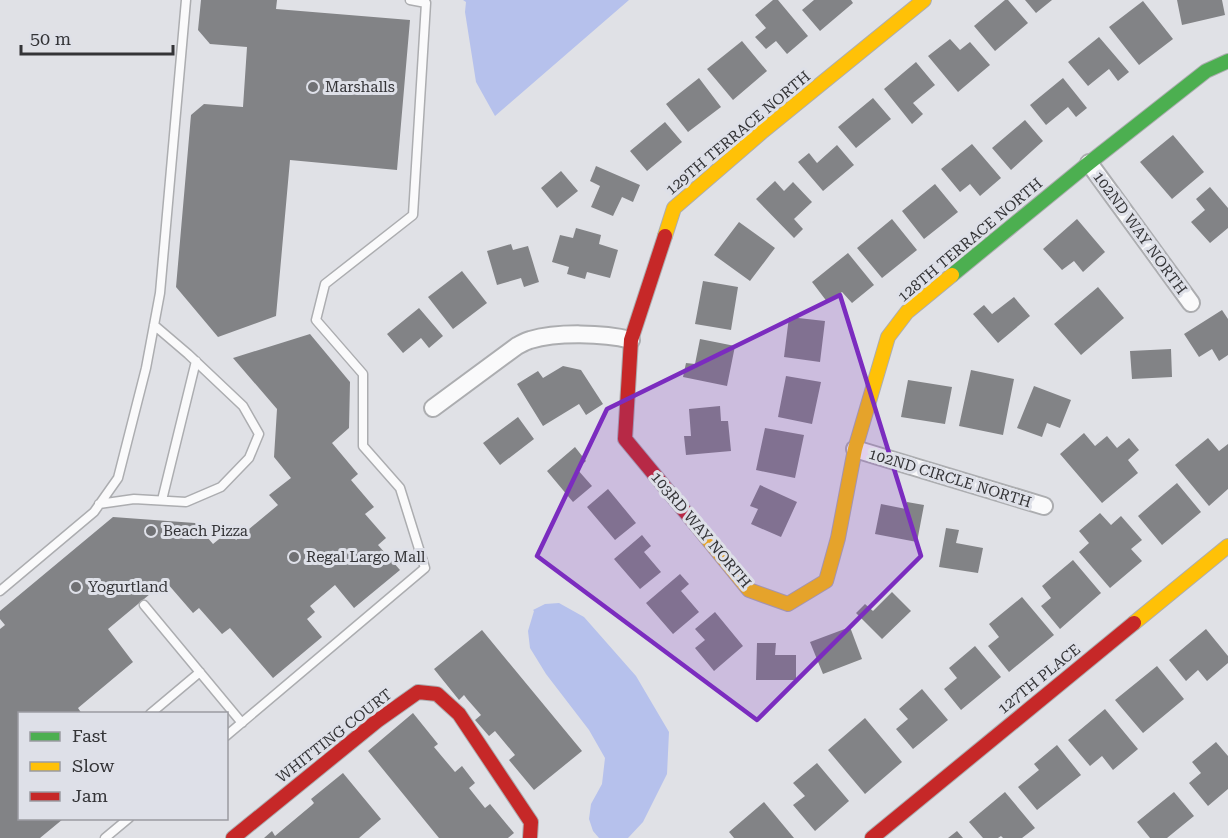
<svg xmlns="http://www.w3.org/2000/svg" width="1228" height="838" font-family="'Roboto Serif',serif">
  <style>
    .water { fill: #b6c1ec }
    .building { fill: #828386 }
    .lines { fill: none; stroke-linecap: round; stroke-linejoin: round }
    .lane-casing { stroke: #acadb0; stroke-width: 11 }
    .street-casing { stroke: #acadb0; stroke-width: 20 }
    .fast-casing { stroke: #acadb0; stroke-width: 16 }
    .slow-casing { stroke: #acadb0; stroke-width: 16 }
    .jam-casing { stroke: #acadb0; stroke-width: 16 }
    .lane { stroke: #fafafb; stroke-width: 8 }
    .street { stroke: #fafafb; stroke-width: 16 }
    .fast { stroke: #4caf50; stroke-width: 14 }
    .slow { stroke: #ffc107; stroke-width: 14 }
    .jam { stroke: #c62828; stroke-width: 14 }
    .marked { fill: #7b2cbf; fill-opacity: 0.2; stroke: #7b2cbf; stroke-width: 4.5; stroke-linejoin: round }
    .poi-dot { fill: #707174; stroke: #dee0e8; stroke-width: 2 }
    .labels { text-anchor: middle; stroke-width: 6; stroke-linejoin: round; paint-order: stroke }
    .poi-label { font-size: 15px; fill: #343437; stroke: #dee0e8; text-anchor: start }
    .street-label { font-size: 15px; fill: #343437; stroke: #dee0e8 }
  </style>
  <rect width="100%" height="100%" fill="#e0e1e6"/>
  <path class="water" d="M463,0H629L495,116L476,82L465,12L466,2Z
    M559,603L584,617L636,676L669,732L667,774L643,822L628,838H599L593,831L589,819L591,804L602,784L605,758L589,730L546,674L530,648L528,631L534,611L533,610L545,604Z"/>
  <path class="building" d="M201,0H277L276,9L410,20L397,170L290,160L276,316L218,337L176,287L191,115L204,104L243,107L247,47L210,44L198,30Z
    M773,0H778L808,36L787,54L776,41L766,49L755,37L766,28L755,15Z
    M814,0H851L853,3L820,31L802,10Z
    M1005,0H1008L1028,23L995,51L974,26Z
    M1025,0H1052L1036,13Z
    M1177,0H1222L1225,15L1182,25Z
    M1143,1L1173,39L1139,65L1109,27Z
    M1099,37L1129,72L1118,81L1109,69L1088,86L1068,62Z
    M950,39L960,50L970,42L990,65L958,92L928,56Z
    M742,41L767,71L733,100L707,69Z
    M916,62L935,85L913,103L923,114L912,124L884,89Z
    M699,78L721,107L688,132L666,104Z
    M1063,78L1087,108L1076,117L1068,107L1046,125L1030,105Z
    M873,98L891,119L856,148L838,127Z
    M1025,120L1043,141L1011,170L992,148Z
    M665,122L682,142L647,171L630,151Z
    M1173,135L1204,172L1172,199L1140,162Z
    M972,144L1001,178L980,196L970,184L960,192L941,169Z
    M837,145L854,165L823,191L798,162L809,153L817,163Z
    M596,166L640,185L633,202L622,197L613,216L591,207L600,186L590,181Z
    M561,171L578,191L557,208L541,188Z
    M775,181L784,191L793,182L812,202L794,219L803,229L794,238L756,199Z
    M935,184L958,212L924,239L902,211Z
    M1210,187L1228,208V228L1210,243L1191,222L1205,210L1196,199Z
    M892,219L917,250L882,278L857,248Z
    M1077,219L1105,252L1083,272L1074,261L1062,270L1043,249Z
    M739,222L775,248L750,281L714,255Z
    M576,228L601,235L599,244L618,250L610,278L587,272L585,279L567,274L569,267L552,262L560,235L573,238Z
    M511,244L513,250L528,246L539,282L524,287L521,278L497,285L487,251Z
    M848,253L874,285L852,303L842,292L828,303L812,282Z
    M462,271L487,303L453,329L428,297Z
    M703,281L738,287L731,330L695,324Z
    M1098,287L1124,318L1081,355L1054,324Z
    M1014,297L1030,316L998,343L973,314L984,305L992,314Z
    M419,308L443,336L429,348L421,338L403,353L387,334Z
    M1222,310L1228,319V355L1219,361L1212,349L1199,357L1184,334Z
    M789,317L825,321L820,362L784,357Z
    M310,334L350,382L349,428L332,443L358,474L351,480L374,507L365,514L386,538L378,545L400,570L354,608L335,585L310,606L315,612L307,619L322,637L273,678L230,628L222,634L199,608L193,613L167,583L170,581L168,579L108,629L133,662L78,708L82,714H20V819H63L40,838H0V629L5,625L0,619V611L113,517L195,523L213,544L229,531L236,540L278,505L269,495L291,478L274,457L277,409L233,358Z
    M700,339L735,346L727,386L683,377L686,363L695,364Z
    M1171,349L1172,377L1132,379L1130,351Z
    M563,366L581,370L603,404L586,415L579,404L543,426L517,384L538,371L543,378Z
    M971,370L1014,379L1003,435L959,426Z
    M786,376L821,382L812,424L778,417Z
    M908,380L952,387L945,424L901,417Z
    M1034,386L1071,400L1060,428L1047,423L1042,437L1017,428Z
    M720,406L721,421H728L731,451L686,455L684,436H691L689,409Z
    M518,417L534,439L500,465L483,443Z
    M765,428L804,435L795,478L756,470Z
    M1084,433L1095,446L1107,436L1117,448L1129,438L1139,450L1128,460L1138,473L1102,503L1060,454Z
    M1208,438L1219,451L1228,444V489L1209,506L1175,465Z
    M575,447L586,461L577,469L592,486L573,502L547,471Z
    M1177,483L1201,512L1162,545L1138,516Z
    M760,485L797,502L781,537L751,524L758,509L750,506Z
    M608,489L636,523L615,540L587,507Z
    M907,502L924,505L917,542L875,534L881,504L906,509Z
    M1100,513L1111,525L1121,516L1142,540L1131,549L1142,561L1110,588L1079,552L1089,543L1079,531Z
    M946,528L959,530L956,543L983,548L978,573L939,567Z
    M642,535L651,546L644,552L661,572L640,589L614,559Z
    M1073,560L1101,593L1060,629L1041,606L1051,598L1042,586Z
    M680,574L689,584L681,591L699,612L673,634L646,603Z
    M892,592L911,611L882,639L856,613L865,604L873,611Z
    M1022,597L1054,635L1009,672L988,646L999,637L989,624Z
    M715,612L743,646L714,671L695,648L705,640L695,629Z
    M850,627L862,659L823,674L810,642Z
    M1206,629L1228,656V663L1207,681L1198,670L1186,681L1169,660Z
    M482,630L582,751L534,790L509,760L515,755L495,731L489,736L475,720L481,715L467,699L464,695L459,700L434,669Z
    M757,643H776L775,655H796V680H756Z
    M975,646L1001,677L961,710L944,689L957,678L949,668Z
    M1157,666L1184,699L1143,733L1115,700Z
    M922,689L948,720L913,749L896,729L908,719L899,709Z
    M1105,709L1138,749L1113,770L1102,756L1090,766L1068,740Z
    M413,713L438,744L434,747L455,772L462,766L475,783L469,788L485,808L490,804L514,833L508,838H439L368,751Z
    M865,718L902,762L865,794L828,750Z
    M1216,742L1228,756V789L1208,806L1189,783L1201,773L1192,762Z
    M1057,745L1081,775L1037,810L1018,787L1039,770L1034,764Z
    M817,763L849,801L815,831L793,805L805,796L793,783Z
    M343,773L381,819L359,838H264L272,831L275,836L312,805L314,803L311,799Z
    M1005,792L1035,828L1022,838H1003L1001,836L998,838H983L969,822Z
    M1174,792L1194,816L1167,838H1150L1137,822Z
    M764,802L794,838H734L729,832Z
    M957,831L963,838H948Z"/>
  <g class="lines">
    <g class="lane-casing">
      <path id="lane" d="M162,500L196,361
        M99,504L134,499L186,502L221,487L249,458L259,434L243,406L188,354L154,325
        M0,591L94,512L118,478L146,368L160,293L186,0
        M144,605L242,723
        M150,714L200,672
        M226,736L425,568L400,488L363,446V374L316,320L325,284L413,215L426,3L410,0
        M105,838L129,818"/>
    </g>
    <g class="street-casing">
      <path id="street" d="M1089,163L1191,303
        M433,408L517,346C521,344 526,341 530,340C557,332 603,333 631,340
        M855,449L1044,506"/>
    </g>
    <g class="fast-casing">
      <path id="fast" d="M952,275L1089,163L1206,71L1228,61"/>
    </g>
    <g class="slow-casing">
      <path id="slow" d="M665,236L674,208L763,131L924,0
        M697,526L749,590L788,604L826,581L838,538L855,449L888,337L907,312L952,275
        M1134,623L1228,546"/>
    </g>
    <g class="jam-casing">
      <path id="jam" d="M665,236L631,340L625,439L697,526
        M233,838L377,721L418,692L437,694L459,714L531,822L530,838
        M872,838L1134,623"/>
    </g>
    <use href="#lane" class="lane"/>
    <use href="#street" class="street"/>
    <use href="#fast" class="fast"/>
    <use href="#slow" class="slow"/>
    <use href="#jam" class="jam"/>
  </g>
  <path class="marked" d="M840,295L921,556L757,720L537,556L607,409Z"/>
  <g class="poi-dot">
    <circle cx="313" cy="87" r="6"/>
    <circle cx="151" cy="531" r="6"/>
    <circle cx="294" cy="557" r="6"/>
    <circle cx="76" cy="587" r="6"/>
  </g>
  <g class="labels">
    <g class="poi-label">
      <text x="325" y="92">Marshalls</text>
      <text x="163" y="536">Beach Pizza</text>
      <text x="306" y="562">Regal Largo Mall</text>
      <text x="88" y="592">Yogurtland</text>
    </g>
    <g class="street-label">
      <text transform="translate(738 133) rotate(-40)" y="5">129TH TERRACE NORTH</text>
      <text transform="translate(1140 233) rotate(54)" y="5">102ND WAY NORTH</text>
      <text transform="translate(970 240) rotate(-40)" y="5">128TH TERRACE NORTH</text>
      <text transform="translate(950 478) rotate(17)" y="5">102ND CIRCLE NORTH</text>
      <text transform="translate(701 530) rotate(50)" y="5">103RD WAY NORTH</text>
      <text transform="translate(1039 679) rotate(-39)" y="5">127TH PLACE</text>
      <text transform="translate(334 736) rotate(-38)" y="5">WHITTING COURT</text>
    </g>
  </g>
  <rect x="18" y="712" width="210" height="108" fill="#dee0e8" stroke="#9a9ba1" stroke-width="1.5"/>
  <rect x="30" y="732" width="30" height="9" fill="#4caf50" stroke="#9a9ba1" stroke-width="1.5"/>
  <text x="72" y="742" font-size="18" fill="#343437">Fast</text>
  <rect x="30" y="762" width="30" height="9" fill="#ffc107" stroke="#9a9ba1" stroke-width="1.5"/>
  <text x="72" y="772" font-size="18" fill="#343437">Slow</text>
  <rect x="30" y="792" width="30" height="9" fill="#c62828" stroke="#9a9ba1" stroke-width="1.5"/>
  <text x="72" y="802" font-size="18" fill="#343437">Jam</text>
  <path d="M21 45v9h152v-9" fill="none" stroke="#343437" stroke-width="3"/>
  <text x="30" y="45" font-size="18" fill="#343437" stroke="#dee0e8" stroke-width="4.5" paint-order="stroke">50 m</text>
</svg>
